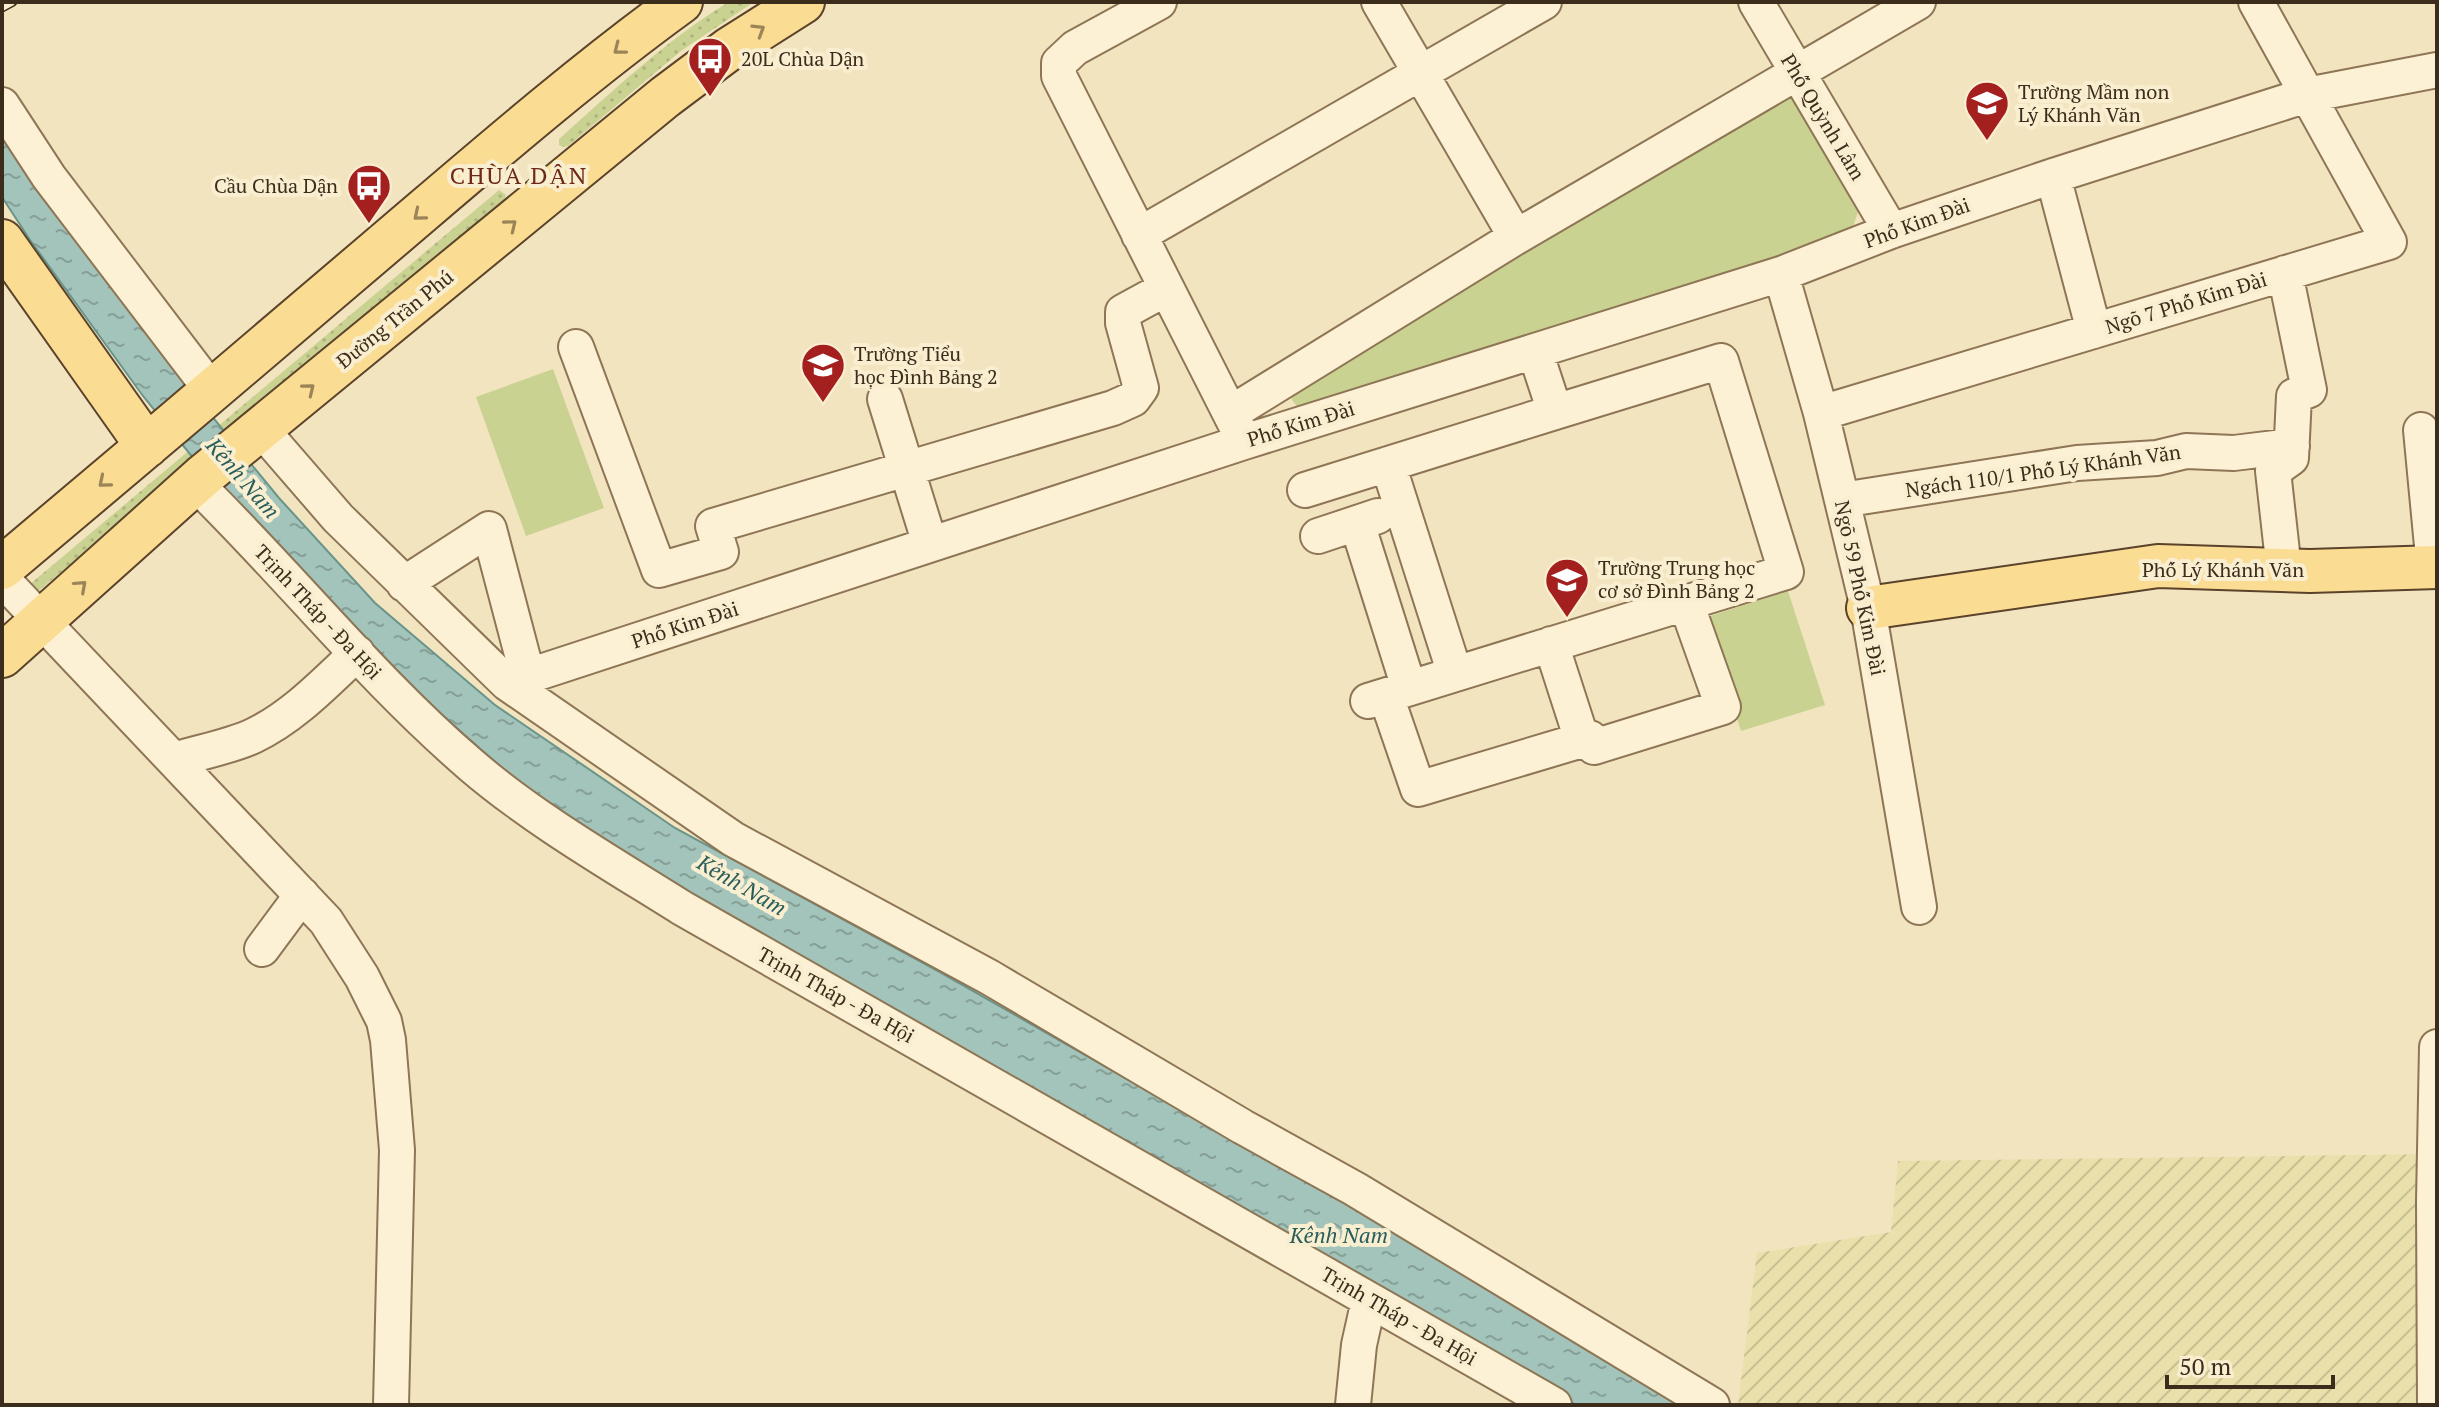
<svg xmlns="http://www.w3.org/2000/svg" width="2439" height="1407" font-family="'PT Serif',serif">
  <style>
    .farmland { fill: url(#farmland-furrows) }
    .grass { fill: url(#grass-dots) }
    .park { fill: #cad292 }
    .water { fill: url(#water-ripples); stroke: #69948a; stroke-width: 2 }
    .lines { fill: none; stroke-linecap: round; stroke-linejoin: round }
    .minor-casing { stroke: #8e7555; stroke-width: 38 }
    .major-casing { stroke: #5b422a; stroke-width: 46 }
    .minor { stroke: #fcf1d4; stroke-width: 34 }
    .major { stroke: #fadc93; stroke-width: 42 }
    .rail-casing { stroke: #3c2c1c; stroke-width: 9 }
    .rail { stroke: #f9eed0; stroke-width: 6; stroke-dasharray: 18; stroke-linecap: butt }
    .oneway { stroke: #9b8458 }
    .labels { text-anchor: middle; stroke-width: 8; stroke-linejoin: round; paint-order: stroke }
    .poi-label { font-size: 20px; fill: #3c2c1c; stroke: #f9eed0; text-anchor: start }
    .street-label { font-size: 20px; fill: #3c2c1c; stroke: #f9eed0 }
    .water-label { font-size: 22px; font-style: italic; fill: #295d5b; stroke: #f9eed0 }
    .quarter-label { font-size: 24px; letter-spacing: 2px; fill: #6d2a16; stroke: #f9eed0 }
  </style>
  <defs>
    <pattern id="farmland-furrows" width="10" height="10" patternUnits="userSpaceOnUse" patternTransform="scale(2)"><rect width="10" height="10" fill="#e9e0ac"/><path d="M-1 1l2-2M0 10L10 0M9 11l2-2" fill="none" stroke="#c9c093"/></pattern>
    <pattern id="grass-dots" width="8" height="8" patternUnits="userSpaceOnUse" patternTransform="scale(2)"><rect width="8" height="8" fill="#cad292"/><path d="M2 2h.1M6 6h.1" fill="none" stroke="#aeb47d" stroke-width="1.8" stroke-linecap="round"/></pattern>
    <pattern id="water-ripples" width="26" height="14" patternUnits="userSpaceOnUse" patternTransform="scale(2)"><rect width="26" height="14" fill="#a3c4bb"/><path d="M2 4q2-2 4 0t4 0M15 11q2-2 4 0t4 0" fill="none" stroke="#869f97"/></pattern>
  </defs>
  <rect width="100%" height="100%" fill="#f3e4c0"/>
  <path class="farmland" d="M2437,1154V1405H1738L1757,1253L1891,1232L1898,1161Z"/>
  <path class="grass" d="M729,2H754L681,51L568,146L563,147L559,145V139C613,91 667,39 729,2Z
    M499,190L506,195L503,203L36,593L29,585Z"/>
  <path class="park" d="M1790,94L1797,97L1858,212L1852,230L1841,239L1299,409L1292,400L1290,387Z
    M553,369L604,508L526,536L476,397Z
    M1788,591L1825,705L1741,731L1704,618Z"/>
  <path class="water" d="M2,128L93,263L174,370L279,498L375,603L495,705L675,828L938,971L1699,1405H1576L1449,1336L928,1036L620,853L511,776L373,654L219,490L143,396L30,240L2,197Z"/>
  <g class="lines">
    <g class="minor-casing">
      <path id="minor" d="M1159,2L1075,48L1059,63V76L1240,433
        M1379,2L1516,237
        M1756,2L1891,231
        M2,105L49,177L212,391
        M2053,176L2094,331
        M1139,235L1544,2
        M1781,274L1821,413L1868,608L1919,907
        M576,347L659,570L721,552L713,526L1113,408L1133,399L1141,388L1123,323V312L1165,289
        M885,399L930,544
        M1231,413L1516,237L1918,2
        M1821,413L2389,242L2256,2
        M260,428L338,518L507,683L1244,442L1781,274L1891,231L2053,176L2307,95L2437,70
        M2421,430L2434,567
        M1388,464L1455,674
        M195,483C289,575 371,679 471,765C534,819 612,864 682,908L1554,1405
        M1305,490L1555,412L1535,351
        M1842,500L2077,463L2157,458L2186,451L2234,453L2292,446
        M1357,523L1409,688
        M1318,536L1378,516
        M2284,570L2273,471L2291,458L2294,396L2309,390L2285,273
        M2,579L326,921L362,977L384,1021L388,1040L397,1150L391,1405
        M404,584L489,529L528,677
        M507,683L733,839L989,977L1243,1127L1355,1189L1712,1405
        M1386,696L1418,789L1582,740L1551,644
        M1368,701L1786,572L1721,361L1555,412
        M1582,740L1590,738L1594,747L1723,707L1686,603
        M174,760C200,752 229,747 253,736C293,717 325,683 357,653
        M262,949L302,895
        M1353,1405L1359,1345L1369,1300
        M2435,1405L2434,1201L2437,1047"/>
    </g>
    <g class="major-casing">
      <path id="major" d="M2,241L147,446
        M2,568C127,463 252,357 376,251C476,166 575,79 681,2
        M1868,608L2158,566L2310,571L2437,567
        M2,656L204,475L665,97L729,49L803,2"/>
    </g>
    <use href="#minor" class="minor"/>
    <use href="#major" class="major"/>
    <g class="rail-casing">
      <path id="rail" d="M2,8L13,2"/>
    </g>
    <use href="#rail" class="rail"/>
  </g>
  <defs><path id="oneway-chevron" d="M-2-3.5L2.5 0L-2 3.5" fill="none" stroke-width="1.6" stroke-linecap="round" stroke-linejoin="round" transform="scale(2)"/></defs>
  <g class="oneway">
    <use href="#oneway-chevron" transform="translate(759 30) rotate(-32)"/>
    <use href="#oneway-chevron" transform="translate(619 49) rotate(142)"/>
    <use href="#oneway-chevron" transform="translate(419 215) rotate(140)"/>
    <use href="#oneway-chevron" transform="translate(511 225) rotate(-39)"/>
    <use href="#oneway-chevron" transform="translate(309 389) rotate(-39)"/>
    <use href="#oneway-chevron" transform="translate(104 482) rotate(140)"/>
    <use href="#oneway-chevron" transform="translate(81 586) rotate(-42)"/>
  </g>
  <defs>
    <g id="bus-pin" transform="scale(2.3)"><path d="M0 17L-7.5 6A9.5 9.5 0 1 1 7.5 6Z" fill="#a4201f" stroke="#f9eed0"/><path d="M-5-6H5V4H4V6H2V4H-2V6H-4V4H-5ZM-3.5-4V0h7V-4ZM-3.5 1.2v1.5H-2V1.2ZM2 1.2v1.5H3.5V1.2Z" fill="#fff"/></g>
    <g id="school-pin" transform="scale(2.3)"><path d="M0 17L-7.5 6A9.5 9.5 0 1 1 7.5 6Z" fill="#a4201f" stroke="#f9eed0"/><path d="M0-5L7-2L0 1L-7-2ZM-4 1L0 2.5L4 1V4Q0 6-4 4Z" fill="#fff"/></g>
  </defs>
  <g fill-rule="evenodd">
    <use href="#bus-pin" x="710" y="59"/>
    <use href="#school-pin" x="1987" y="103"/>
    <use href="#bus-pin" x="369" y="186"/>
    <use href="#school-pin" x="823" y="365"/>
    <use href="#school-pin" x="1567" y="580"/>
  </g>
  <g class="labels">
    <g class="poi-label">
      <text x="741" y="66">20L Chùa Dận</text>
      <text x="2018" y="99">Trường Mầm non<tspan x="2018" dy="23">Lý Khánh Văn</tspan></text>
      <text x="338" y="193" text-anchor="end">Cầu Chùa Dận</text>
      <text x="854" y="361">Trường Tiểu<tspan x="854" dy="23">học Đình Bảng 2</tspan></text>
      <text x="1598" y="575">Trường Trung học<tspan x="1598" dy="23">cơ sở Đình Bảng 2</tspan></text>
    </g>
    <g class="street-label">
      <text transform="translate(1823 117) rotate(59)" y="7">Phố Quỳnh Lâm</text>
      <text transform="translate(1917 223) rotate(-20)" y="7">Phố Kim Đài</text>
      <text transform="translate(2186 303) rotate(-17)" y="7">Ngõ 7 Phố Kim Đài</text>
      <text transform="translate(395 319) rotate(-39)" y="7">Đường Trần Phú</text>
      <text transform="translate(1301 424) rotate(-17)" y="7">Phố Kim Đài</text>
      <text transform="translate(2043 471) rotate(-8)" y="7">Ngách 110/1 Phố Lý Khánh Văn</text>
      <text x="2223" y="577">Phố Lý Khánh Văn</text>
      <text transform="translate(1860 588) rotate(78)" y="7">Ngõ 59 Phố Kim Đài</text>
      <text transform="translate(318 612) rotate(47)" y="7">Trịnh Tháp - Đa Hội</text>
      <text transform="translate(685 625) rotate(-18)" y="7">Phố Kim Đài</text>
      <text transform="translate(836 995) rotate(29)" y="7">Trịnh Tháp - Đa Hội</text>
      <text transform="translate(1399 1316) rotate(30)" y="7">Trịnh Tháp - Đa Hội</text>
    </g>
    <g class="water-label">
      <text transform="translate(243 478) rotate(49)" y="8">Kênh Nam</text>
      <text transform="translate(742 885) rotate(30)" y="8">Kênh Nam</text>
      <text x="1339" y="1243">Kênh Nam</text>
    </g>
    <g class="quarter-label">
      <text x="519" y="184">CHÙA DẬN</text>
    </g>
  </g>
  <rect width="2439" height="1407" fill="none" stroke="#3c2c1c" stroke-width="8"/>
  <path d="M2167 1375v12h166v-12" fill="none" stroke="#3c2c1c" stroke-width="4"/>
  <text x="2179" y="1375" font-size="24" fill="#3c2c1c" stroke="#f9eed0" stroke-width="6" paint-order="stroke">50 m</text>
</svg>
